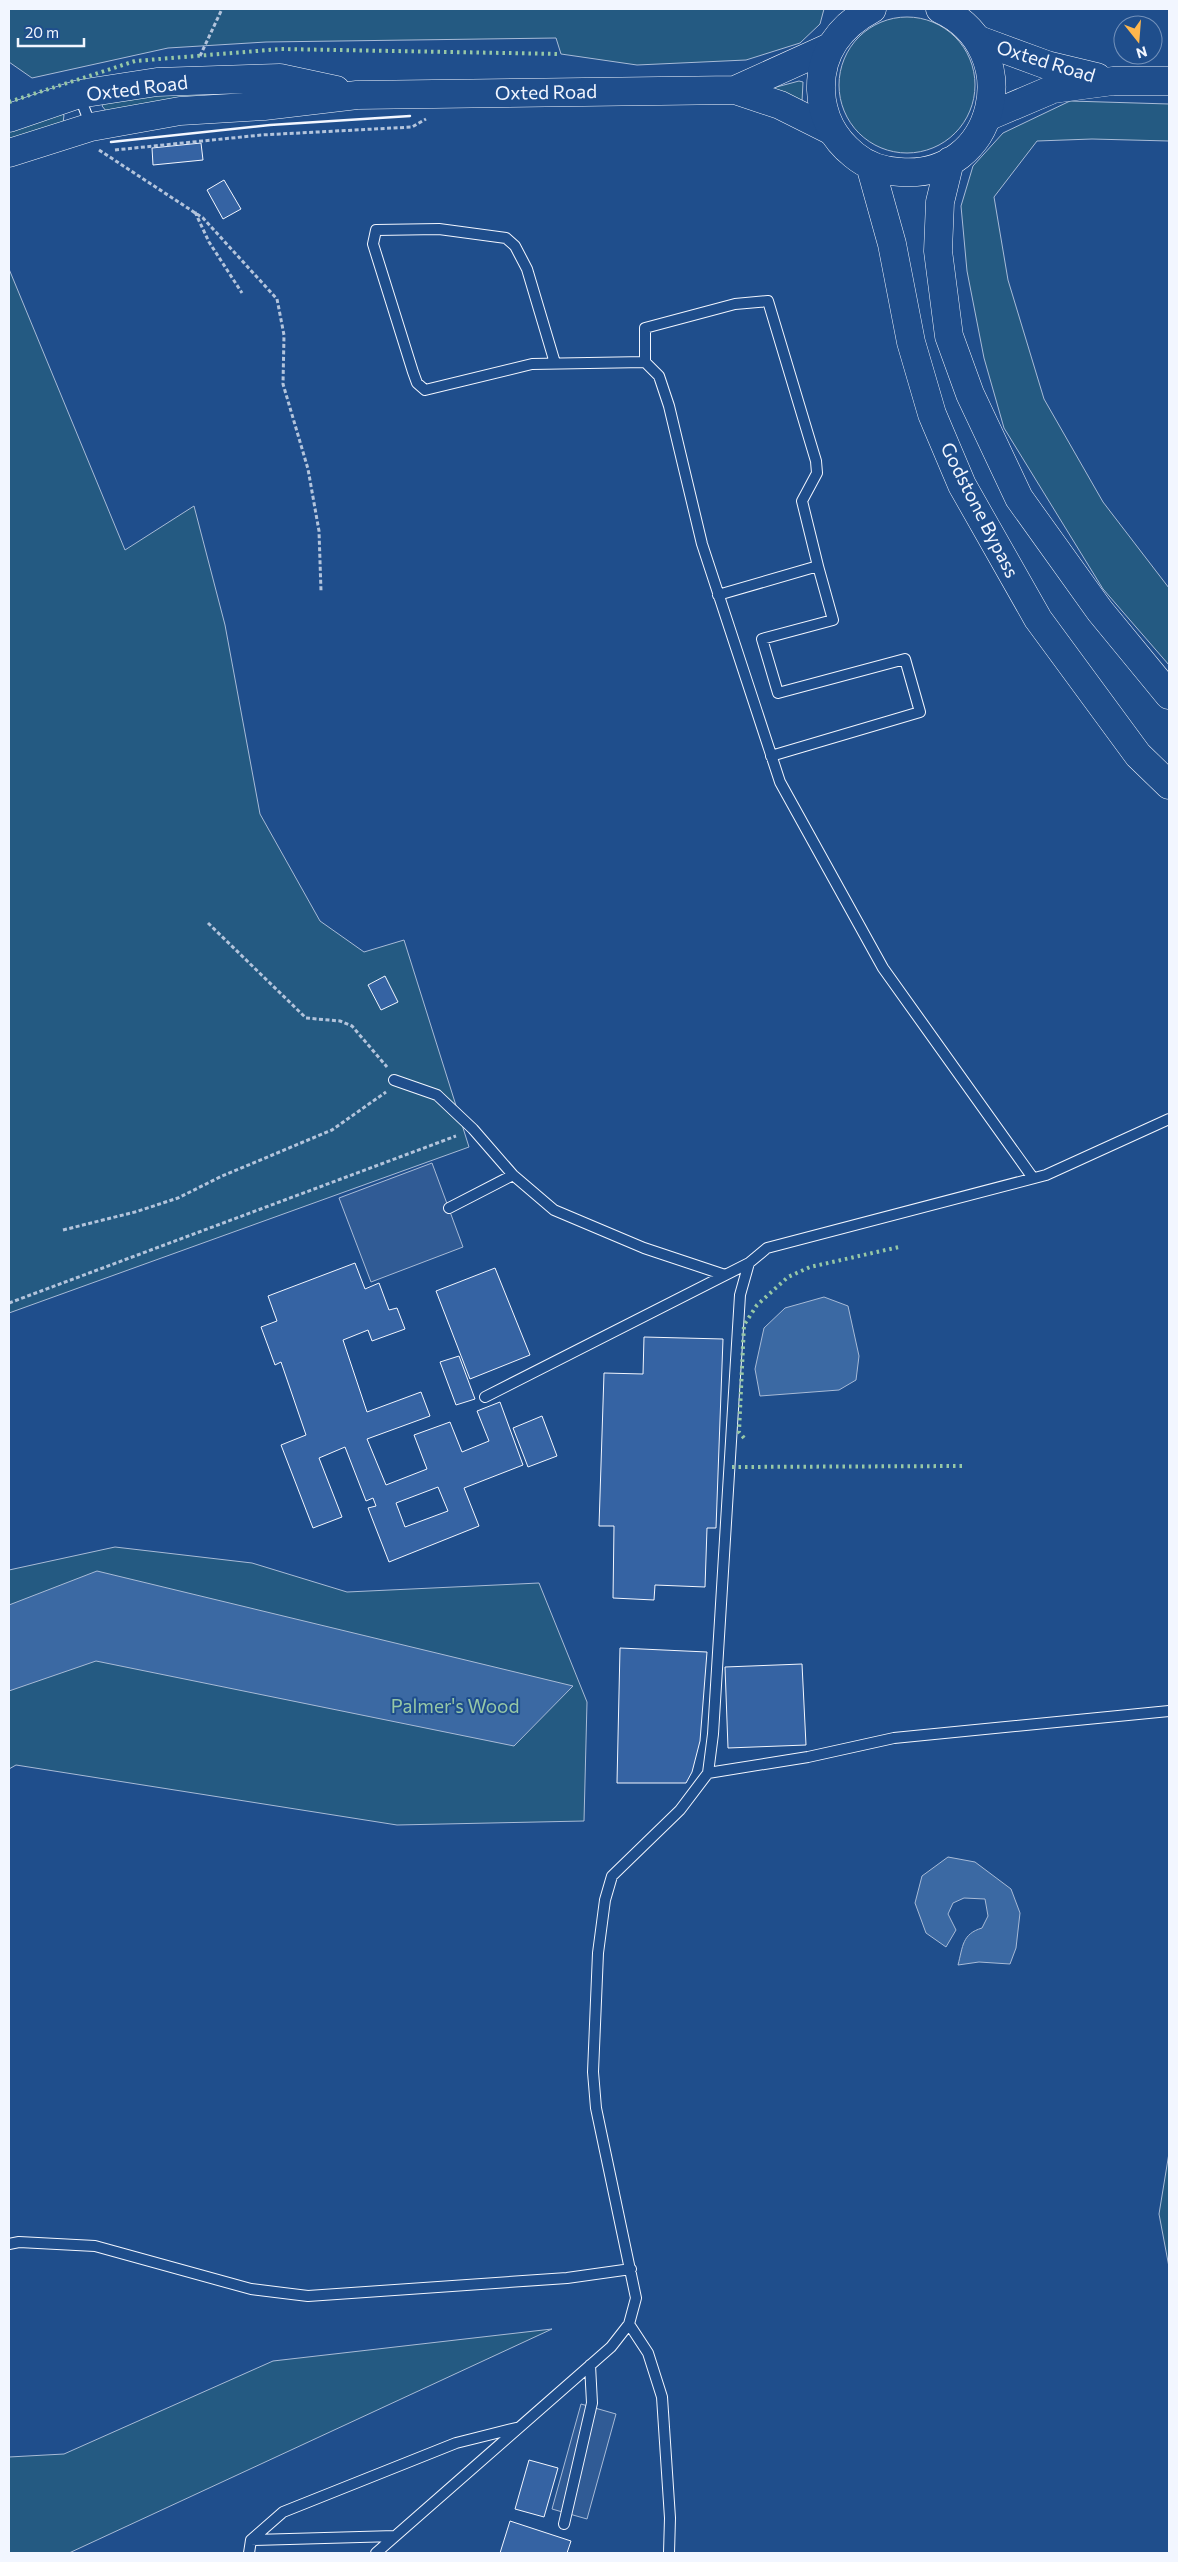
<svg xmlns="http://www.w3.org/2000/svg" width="1178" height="2562" font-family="Commissioner,sans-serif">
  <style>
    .green { fill: #245a82; stroke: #a8bbd7 }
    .parking { fill: #305b95; stroke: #a8bbd7 }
    .water { fill: #3b69a3; stroke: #a8bbd7 }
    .building { fill: #3563a3; stroke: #f2f6ff; fill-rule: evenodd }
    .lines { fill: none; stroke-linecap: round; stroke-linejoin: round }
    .lane-casing { stroke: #f2f6ff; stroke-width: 12 }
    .primary-casing { stroke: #f2f6ff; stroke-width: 29 }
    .highway-casing { stroke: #f2f6ff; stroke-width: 29 }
    .path { stroke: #b3c4dc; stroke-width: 3; stroke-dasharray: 4 2.5; stroke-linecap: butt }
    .lane { stroke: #1f4e8c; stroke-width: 10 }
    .primary { stroke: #1f4e8c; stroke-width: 28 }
    .highway { stroke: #1f4e8c; stroke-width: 28 }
    .hedge { stroke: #97c8a6; stroke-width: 4; stroke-dasharray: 2.5 4; stroke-linecap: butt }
    .wall { stroke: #f2f6ff; stroke-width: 2.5 }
    .labels { text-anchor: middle; stroke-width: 4; stroke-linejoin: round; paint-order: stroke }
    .street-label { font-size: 19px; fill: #f2f6ff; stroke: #1f4e8c }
    .park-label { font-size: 19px; fill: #97c8a6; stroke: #1f4e8c }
  </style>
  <rect width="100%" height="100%" fill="#1f4e8c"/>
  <path class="green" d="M9,9H824L820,24L800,43L746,60L637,65L561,54L556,38L266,42L168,48L32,78L9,62Z
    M839 85a68 68 0 1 1 136 0a68 68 0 1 1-136 0Z
    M799,81L803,82L802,102L769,89Z
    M263,89L284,92L107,112L102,106L104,103L154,95Z
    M1070,101L1169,104V141L1092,139L1037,141L994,197L1008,280L1044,399L1103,502L1169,588V665L1103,589L1004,428L984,358L967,271L961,206L973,166L1003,133Z
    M59,113L64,115L63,123L9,141V130Z
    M9,269L125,550L194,506L225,625L260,814L320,921L364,952L404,940L469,1147L9,1313Z
    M115,1547L252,1563L347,1592L539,1583L587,1702L584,1821L397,1825L16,1765L9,1769V1570Z
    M1169,2153V2267L1159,2214Z
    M552,2329L69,2553H9V2457L64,2454L273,2361Z"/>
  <path class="parking" d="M432,1163L463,1247L371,1282L339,1198Z
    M581,2404L616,2414L587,2519L552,2509Z"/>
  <path class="water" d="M824,1297L848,1306L859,1356L856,1380L839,1390L760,1396L755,1369L764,1328L785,1308Z
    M97,1571L573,1686L514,1746L96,1661L9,1691V1605Z
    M948,1857L975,1862L1011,1889L1020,1913L1016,1948L1010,1964L979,1962L958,1965C963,1946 962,1934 982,1928L988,1916L985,1899L964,1898L953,1903L948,1914L956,1930L946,1947L926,1933L915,1903L922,1876Z"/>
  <path class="building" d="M201,143L203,160L153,165L152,148Z
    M224,180L241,209L223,219L207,190Z
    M385,976L398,1002L381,1010L368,985Z
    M355,1263L365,1289L379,1283L389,1310L397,1308L405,1329L372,1341L368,1330L343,1340L367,1412L421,1392L430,1416L367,1439L386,1485L427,1469L414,1435L450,1422L462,1452L489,1441L477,1411L500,1402L523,1465L464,1488L479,1526L389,1562L368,1508L376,1506L373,1498L366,1501L345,1447L319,1458L342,1517L313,1528L281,1445L306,1435L281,1362L275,1365L261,1327L277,1321L268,1296ZM438,1487L448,1511L405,1527L396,1503Z
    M495,1268L530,1355L470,1379L436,1291Z
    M644,1337L723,1339L716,1528H707L705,1587L655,1585L654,1600L613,1598L614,1526H599L604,1373L643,1374Z
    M459,1356L475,1399L456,1405L440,1362Z
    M542,1416L557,1456L528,1467L513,1428Z
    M620,1648L707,1652L700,1741L692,1772L686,1783H617Z
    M802,1664L806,1745L728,1748L725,1667Z
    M529,2460L558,2468L544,2517L515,2509Z
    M510,2521L571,2541L567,2553H500Z"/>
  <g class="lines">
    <g class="lane-casing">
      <path id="lane" d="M79,95L91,126
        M645,362V328L735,304L768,301L816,461L817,473L802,501L818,566
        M555,363L527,269L515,246L506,238L439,229L376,230L373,244L413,372L417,383L425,390L532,364L645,362L659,376L669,406L702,544L780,782L883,968L1033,1178
        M718,595L818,566L833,620L762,639L778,693L905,659L920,712L771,756
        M394,1080L437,1095L473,1129L513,1175L554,1210L644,1248L725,1275
        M449,1208L513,1175
        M485,1397L749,1263
        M708,1773L808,1757L894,1738L1169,1711
        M9,2244L19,2242L95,2246L251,2289L308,2296L567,2278L631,2269
        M629,2324L648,2353L662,2397L670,2518L669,2553
        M564,2524L592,2403L590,2365
        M251,2540L395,2536
        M249,2553L251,2540L283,2512L456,2443L516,2428
        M376,2553L611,2347L629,2324L636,2298L596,2108L593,2072L598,1953L605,1900L612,1876L680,1810L708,1773L713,1734L740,1295L749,1263L767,1248L1046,1175L1169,1119"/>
    </g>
    <g class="primary-casing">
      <path id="primary" d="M979,40L1047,65L1097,77
        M735,90L830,47
        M987,117L1053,89L1113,81H1169
        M9,118L79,94L157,82L280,78L336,90
        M9,153L91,127L180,111L264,106L357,95L735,90L780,105L832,131"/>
    </g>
    <g class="highway-casing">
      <path id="highway" d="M872,9C840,26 820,53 821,90C822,117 834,139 854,155C867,166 883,171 900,172C997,180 1027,49 940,9
        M950,161L940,202L938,251L949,336L970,394L1019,498L1100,611L1169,695
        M870,165L892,244L911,342L932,414L962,485L1038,619L1138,755L1169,785"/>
    </g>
    <path class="path" d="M200,56L222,9
      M99,150L203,218L277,299L284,335L283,384L308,469L319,531L321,591
      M115,150L261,135L412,127L426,119
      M195,212L209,242L242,293
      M208,923L306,1018L340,1021L352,1026L387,1067
      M63,1230L135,1212L178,1198L222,1176L332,1130L386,1092
      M9,1303L456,1136"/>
    <use href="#lane" class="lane"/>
    <use href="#primary" class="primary"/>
    <use href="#highway" class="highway"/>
    <path class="hedge" d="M9,102L135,61L281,49L561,54
      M744,1438L739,1432L744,1325L757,1305L788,1277L810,1267L899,1247
      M732,1467L963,1466"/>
    <path class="wall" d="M111,142L270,125L410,116"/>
  </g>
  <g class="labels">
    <g class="street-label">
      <text transform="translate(1046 61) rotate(17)" y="7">Oxted Road</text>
      <text transform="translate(137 88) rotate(-7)" y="7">Oxted Road</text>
      <text transform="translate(546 92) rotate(-1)" y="7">Oxted Road</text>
      <text transform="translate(980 510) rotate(63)" y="7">Godstone Bypass</text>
    </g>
    <g class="park-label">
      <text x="455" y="1713">Palmer's Wood</text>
    </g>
  </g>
  <rect width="1178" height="2562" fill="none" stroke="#f2f6ff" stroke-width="20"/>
  <g transform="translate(1138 40) rotate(163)"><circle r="24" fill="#1f4e8c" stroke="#7391ba"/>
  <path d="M0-4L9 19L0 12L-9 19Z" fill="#ffb74d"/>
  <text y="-8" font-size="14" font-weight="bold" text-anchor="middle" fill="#f2f6ff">N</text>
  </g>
  <path d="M18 38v8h66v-8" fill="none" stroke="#f2f6ff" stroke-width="2.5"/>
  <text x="25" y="38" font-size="15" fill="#f2f6ff" stroke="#1f4e8c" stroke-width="4" paint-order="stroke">20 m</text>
</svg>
